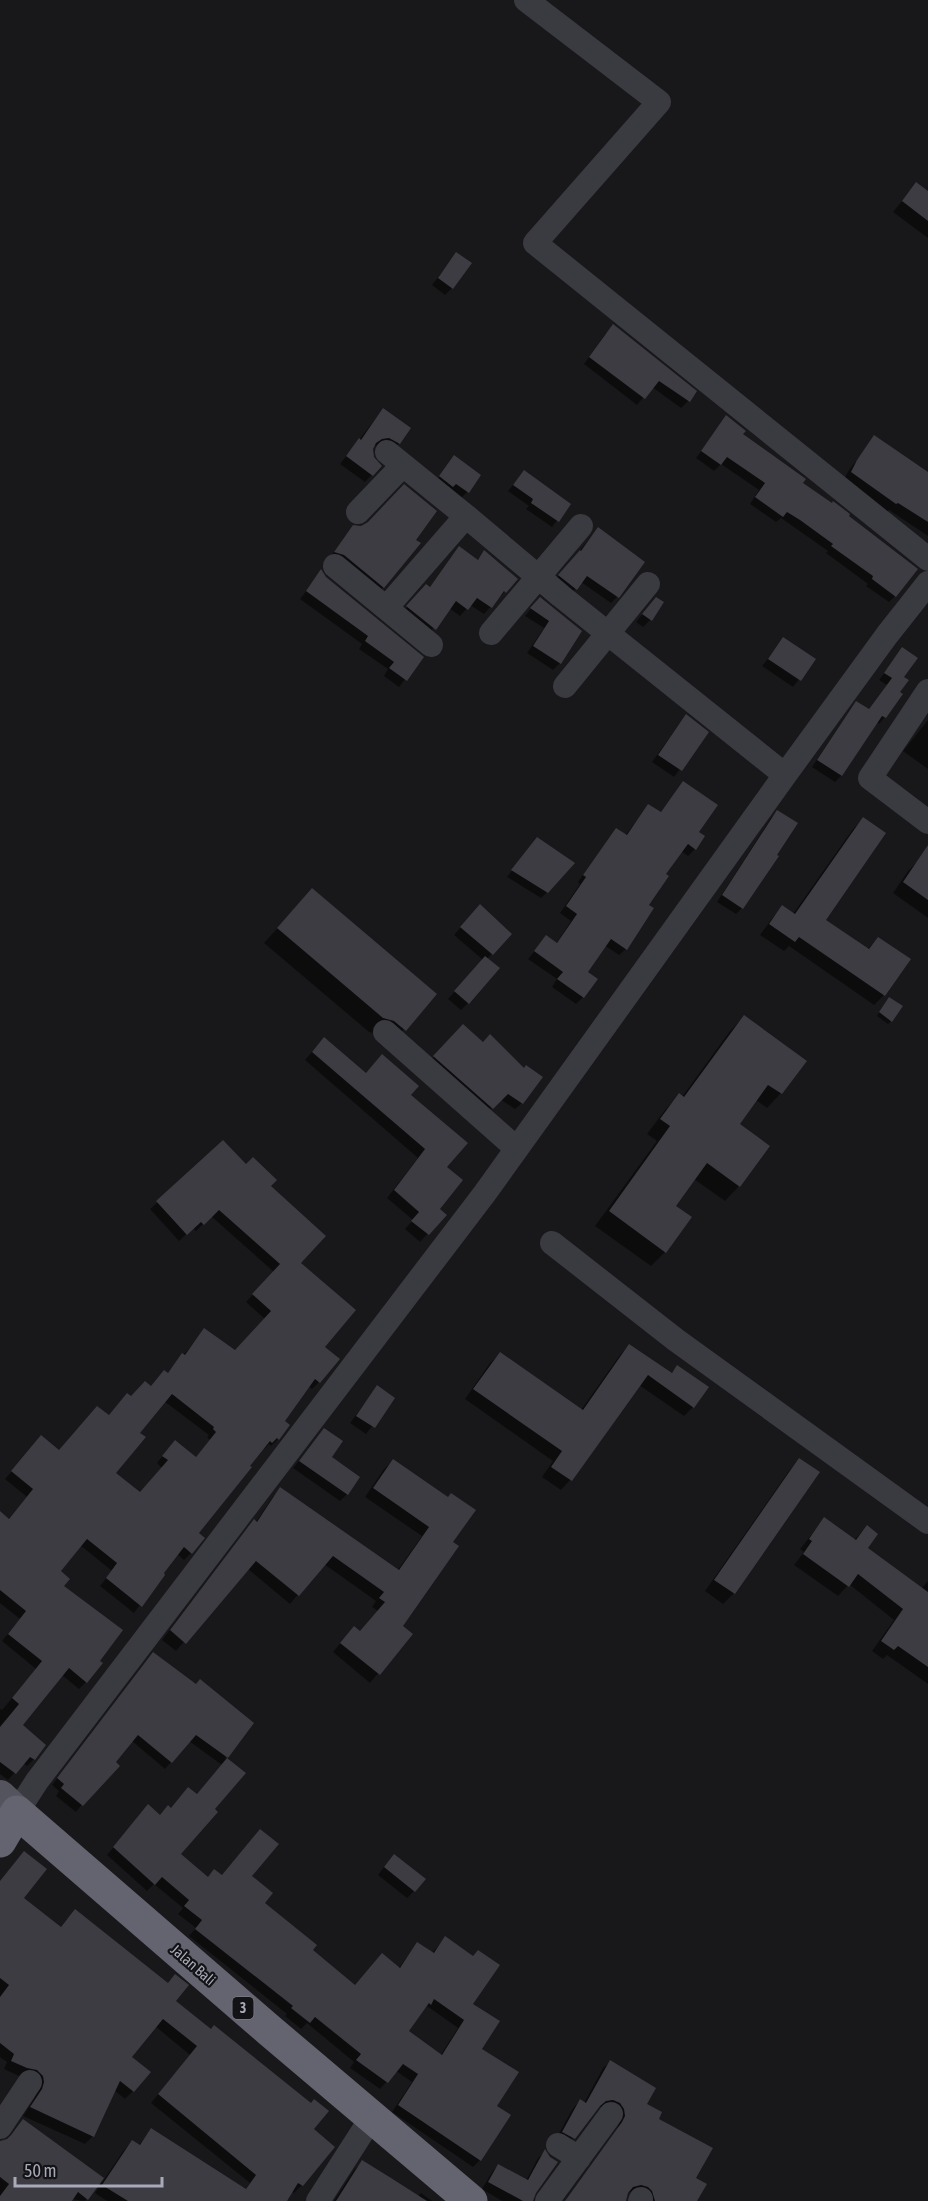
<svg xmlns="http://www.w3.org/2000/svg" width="928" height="2201" font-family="'Asap Condensed',sans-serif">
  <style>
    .shadow { fill: #0007; fill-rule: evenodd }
    .building { fill: #3c3c42; fill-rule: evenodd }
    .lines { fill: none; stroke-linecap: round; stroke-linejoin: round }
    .minor { stroke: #3a3a41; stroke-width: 24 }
    .major { stroke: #54545e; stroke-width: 32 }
    .highway { stroke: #646470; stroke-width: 33 }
    .labels { text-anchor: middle; stroke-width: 4.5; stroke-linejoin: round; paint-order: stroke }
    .shield { fill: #131215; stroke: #7b7c88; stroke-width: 1.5 }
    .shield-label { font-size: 14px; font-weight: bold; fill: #a8aaba }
    .street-label { font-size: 15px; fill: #a8aaba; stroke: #131215 }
  </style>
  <rect width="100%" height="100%" fill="#18171a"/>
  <path class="shadow" d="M916,184L928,193V238L893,212Z
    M456,254L452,288L445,295L432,285Z
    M606,333L695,392L688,401L681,408L652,387L637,405L584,364Z
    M377,417L399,443L392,450L381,444L373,446L372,457L380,466L365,482L340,464Z
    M726,417L741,434L801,484L895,596L889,602L866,586L868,584L826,553L828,551L781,518L776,522L750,504L759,490L721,464L714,471L696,458Z
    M875,437L928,473V536L889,510L887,512L843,481L849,470Z
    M454,457L467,492L460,499L434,484Z
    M524,472L569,505L552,527L526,509L529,506L508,491Z
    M598,529L617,597L611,603L581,582L569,596L553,582Z
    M347,534L383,587L376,594L329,559Z
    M459,548L477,561L485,552L516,579L484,614L470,605L460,616L449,608L427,636L401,614L419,593L429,588Z
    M321,572L325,578L422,657L399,687L384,676L388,669L359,649L362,644L300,599Z
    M533,606L580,631L560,663L553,670L527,653L544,628L525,616Z
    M649,606L650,620L643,627L636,622Z
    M784,639L814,660L793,687L762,666Z
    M902,649V677L898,692L885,717L879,724L876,722L841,776L835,782L812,767L850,710L856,703L868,710L887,685L879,680Z
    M928,720V769L903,751Z
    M680,723L707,733L674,777L652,762Z
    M683,783L697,832L695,849L688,856L681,851L664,875L647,905L626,949L619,955L604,945L586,972L583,997L576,1004L552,987L557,979L528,959L546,937L556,944L571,921L560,913L580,884L578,882L610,837L616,830L625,836L648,806L660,813Z
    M778,812L742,908L736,914L717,902L771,818Z
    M863,819L824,920L867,950L878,938L909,959L884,995L874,1005L789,946L784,951L760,935L773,917L783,907L793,914L853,829Z
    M532,844L547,892L541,898L507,877Z
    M919,860L928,866V918L893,893L908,871Z
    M312,890L435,995L390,1044L379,1035L369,1032L264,943Z
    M473,913L510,934L487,959L468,1003L461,1010L448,999L483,960L454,935Z
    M886,1002L891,1021L888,1024L877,1016Z
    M744,1017L804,1061L781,1093L767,1108L756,1100L738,1125L739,1186L725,1201L694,1179L674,1206L665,1252L651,1266L595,1226L657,1141L647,1134L665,1110L679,1095L682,1097L730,1031Z
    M463,1026L522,1103L515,1109L500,1099L486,1114L428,1063Z
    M316,1047L365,1075L409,1095L445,1167L438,1209L444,1215L420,1242L405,1229L413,1220L387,1198L418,1158L305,1060Z
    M223,1143L269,1186L299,1263L322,1347L319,1382L312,1389L308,1386L283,1421L278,1439L271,1446L269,1444L264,1449L262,1448L197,1533L191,1553L184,1560L177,1554L134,1613L100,1586L112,1571L80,1545L58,1571L62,1586L98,1661L86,1682L79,1689L62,1675L20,1725L34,1759L27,1766L23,1763L8,1780L0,1774V1709L2,1710L36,1669L2,1641L20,1619L0,1603V1513L8,1520L27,1497L5,1479L41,1437L59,1451L109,1417L131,1398L150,1387L167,1374L205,1330L234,1352L265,1319L246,1302L274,1272L211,1216L196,1231L193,1228L179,1241L150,1209ZM164,1401L209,1435L207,1437L210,1440L195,1459L168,1449L157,1463L162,1468L140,1494L114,1474L138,1433Z
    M629,1345L670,1374L678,1367L693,1407L684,1416L639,1385L570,1480L561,1490L542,1477L553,1461L465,1399L490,1363L500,1354L581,1410L620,1355Z
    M377,1387L393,1399L366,1434L350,1423Z
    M324,1430L330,1457L347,1494L340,1501L293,1468Z
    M799,1460L818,1473L734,1593L723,1604L705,1591L789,1471Z
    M393,1461L451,1542L401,1626L411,1634L370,1683L333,1652L346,1636L360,1632L378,1611L372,1607L376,1601L324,1564L290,1604L248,1569L176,1651L162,1640L246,1530L256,1522L272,1498L280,1489L397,1571L422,1536L365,1497L384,1469Z
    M824,1519L854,1540L867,1527L866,1549L921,1589L928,1581V1684L887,1655L883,1659L872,1651L894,1620L849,1584L838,1596L794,1565L804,1552L800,1549Z
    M147,1660L226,1757L225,1758L243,1773L179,1854L208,1878L250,1876L262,1903L311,1951L354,1986L398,1969L417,1944L432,1953L445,1938L470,2004L495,2107L480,2160L473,2167L392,2112L412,2082L396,2071L380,2089L350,2068L354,2062L307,2023L301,2029L285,2016L287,2014L189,1936L196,1928L178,1914L183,1908L154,1884L147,1891L107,1855L141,1814L159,1816L196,1796L222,1765L189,1741L165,1769L132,1741L76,1812L56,1796L59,1791L52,1785ZM427,2006L458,2028L440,2056L407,2031Z
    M387,1863L414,1891L407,1898L378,1875Z
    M0,1881L60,1928L67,1919L174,2001L312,2130L302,2185L294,2193L291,2191L284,2201H107L95,2193L124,2150L132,2142L138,2146L151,2130L245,2190L250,2183L151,2103L190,2055L155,2026L130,2057L133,2091L125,2099L114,2090L93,2136L85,2144L23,2116L34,2099L37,2091L29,2077L19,2076L4,2069L7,2062L0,2057Z
    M610,2062L657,2119L694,2179L696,2201H648L633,2191L627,2193L624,2201H565L617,2130L619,2123L606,2106L598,2107L567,2144L556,2139L573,2108L580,2101L584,2103L603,2068Z
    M23,2121L87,2199L84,2201L71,2199L69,2201H0V2142L5,2141Z
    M545,2152L532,2201H502L482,2189L492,2172L498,2165L526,2181L538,2158Z
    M362,2162L417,2197L421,2193L432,2201H334L354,2170Z"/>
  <path class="building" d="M916,182L928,191V221L902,201Z
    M456,252L472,263L453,289L438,278Z
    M613,324L697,391L690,402L659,381L645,399L589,357Z
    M383,408L411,428L400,444L389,438L382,439L376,443L373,449L374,457L382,466L373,476L346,456L359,438L361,440Z
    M726,415L746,431L743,434L806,479L803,483L832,503L833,501L850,514L849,516L918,569L896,597L872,579L873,576L831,546L833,544L800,520L787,512L783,517L755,497L765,483L727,457L721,465L701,451Z
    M874,435L928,472V522L898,503L896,504L851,472L857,460Z
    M454,455L481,475L469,493L456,484L453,487L439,476Z
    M524,470L571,504L559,522L531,503L533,499L513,485Z
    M404,484L437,511L416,540L421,543L384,588L344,555L334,552L353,525L361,526L368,522Z
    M598,527L645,562L619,598L587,576L577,590L558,575L580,550L581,551Z
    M459,546L478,560L484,550L518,579L506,593L504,591L492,608L477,598L468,610L456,601L436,630L406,606L426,584L430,587Z
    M321,569L326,577L424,657L407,681L389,668L394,662L365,641L368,636L306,591Z
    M540,597L582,631L561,664L533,646L549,621L530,608Z
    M656,597L664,602L652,621L642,614Z
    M783,637L816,659L801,681L768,659Z
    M902,647L918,658L904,677L909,680L900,692L903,694L886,718L882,716L842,776L817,760L856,701L869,709L892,678L884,673Z
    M686,714L709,732L682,771L658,755Z
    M683,781L718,805L699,832L705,836L696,850L688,844L666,874L669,876L649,905L654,908L627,950L611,939L588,972L598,979L584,998L557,979L563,972L534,951L546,935L557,943L577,914L566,906L586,877L583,875L616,828L627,835L648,804L661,812Z
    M777,810L798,823L777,855L779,856L743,909L722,895Z
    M863,817L886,833L826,920L869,949L878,937L911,959L885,996L799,937L795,942L769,924L782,905L795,914Z
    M537,837L575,863L548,893L511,870Z
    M928,845V900L903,882Z
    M312,888L437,994L406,1031L394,1021L383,1018L277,928Z
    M480,904L512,934L493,955L460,927Z
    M485,956L500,968L469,1004L454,991Z
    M889,997L903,1006L892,1022L879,1012Z
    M744,1015L807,1061L782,1094L768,1085L740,1124L770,1146L740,1187L707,1163L676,1206L692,1217L666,1253L609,1211L670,1126L660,1119L679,1093L684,1097Z
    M463,1024L483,1042L490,1034L524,1068L526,1065L543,1077L523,1104L508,1094L493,1109L433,1056Z
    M324,1037L366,1073L382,1054L419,1086L411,1095L468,1143L447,1167L463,1180L440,1209L447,1215L429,1235L411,1221L419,1212L394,1190L425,1149L312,1052Z
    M223,1140L246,1164L253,1157L277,1180L271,1186L326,1236L301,1263L356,1310L325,1347L340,1359L320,1383L315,1379L285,1421L290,1425L279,1440L277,1438L272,1443L270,1441L250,1466L252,1467L199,1533L205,1538L192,1554L184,1547L164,1573L165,1575L142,1607L106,1578L117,1563L87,1539L61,1571L70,1579L64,1586L123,1630L100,1661L103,1663L87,1683L69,1668L23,1725L46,1745L35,1760L30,1757L16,1774L0,1762V1727L19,1704L12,1698L42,1661L8,1634L26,1611L0,1590V1511L9,1519L33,1489L11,1471L41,1435L59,1450L97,1406L109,1415L127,1393L131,1396L145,1381L151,1386L164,1370L168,1373L182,1353L185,1355L204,1328L235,1350L271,1311L252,1294L280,1264L219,1210L204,1225L201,1222L187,1235L156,1201ZM172,1394L214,1427L213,1429L216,1432L196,1457L175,1440L162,1456L168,1460L140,1492L116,1473L146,1437L140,1433Z
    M629,1344L672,1373L677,1365L709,1387L694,1408L648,1375L572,1481L551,1467L562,1451L473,1389L500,1352L583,1410Z
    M377,1385L395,1398L375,1428L356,1416Z
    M324,1428L343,1441L332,1457L360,1477L348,1495L299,1461Z
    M799,1458L820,1472L735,1594L714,1580Z
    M393,1459L448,1497L451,1493L476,1510L453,1542L459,1546L403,1626L413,1634L380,1675L340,1643L354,1626L360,1631L385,1602L379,1598L384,1592L333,1556L299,1596L256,1561L186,1644L170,1630L254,1519L257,1522L280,1487L399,1570L429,1527L373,1488Z
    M824,1517L856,1540L867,1525L878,1534L868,1548L928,1592V1667L898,1646L894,1650L881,1641L903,1609L858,1574L849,1587L803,1554L812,1541L809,1539Z
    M153,1652L196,1684L200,1679L254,1723L228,1758L196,1735L172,1763L138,1735L116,1762L120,1766L83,1806L61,1788L64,1784L57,1778Z
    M227,1758L246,1773L215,1809L218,1812L181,1854L208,1877L214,1869L222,1875L260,1829L279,1844L252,1876L273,1893L265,1903L317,1945L313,1950L355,1985L382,1953L400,1968L417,1942L434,1953L445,1936L473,1956L478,1950L500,1965L473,2004L500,2021L482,2049L519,2072L497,2106L511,2115L481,2161L398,2105L418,2074L403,2064L388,2083L356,2060L361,2054L315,2017L310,2023L291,2008L293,2006L195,1929L202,1920L184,1906L189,1900L162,1877L155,1885L113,1847L148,1804L160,1815L168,1805L171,1808L188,1787L197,1794ZM434,1999L464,2020L442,2055L409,2031L429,2003L431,2005Z
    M24,1851L47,1869L24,1898L61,1927L75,1909L168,1983L175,1974L189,1985L176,2001L211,2029L214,2025L311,2103L314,2099L329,2111L314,2129L335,2147L303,2186L298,2183L287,2201H128L102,2185L132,2140L140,2145L151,2128L246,2189L256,2175L158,2094L197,2046L163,2019L132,2057L151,2072L134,2092L120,2081L94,2137L30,2107L42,2089L44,2082L43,2076L37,2070L27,2068L11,2061L14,2054L0,2043V1997L9,1985L0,1978V1881Z
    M394,1854L426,1879L415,1892L384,1867Z
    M610,2060L656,2088L647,2104L662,2112L659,2119L713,2148L696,2178L707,2184L697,2201H655L652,2191L648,2187L641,2185L633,2187L628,2193L626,2201H565L622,2122L625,2116L624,2109L620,2103L613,2100L606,2101L600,2106L575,2139L562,2132L580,2099L586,2103Z
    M23,2119L104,2178L88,2200L78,2192L72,2201H0V2196L9,2184L0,2177V2141L7,2139L11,2135Z
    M545,2149L550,2157L558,2162L536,2193L533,2201H523L488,2182L498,2164L528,2180Z
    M362,2160L391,2178L427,2201H336Z"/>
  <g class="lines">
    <path class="minor" d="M526,0L659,102L535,243L928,559
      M387,452L466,516
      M358,512L403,465
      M335,566L431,645
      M386,608L466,516L561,596L785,775
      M491,633L581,526
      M565,686L648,584
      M928,691L870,778L928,822
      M385,1032L516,1148
      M552,1243L676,1340L928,1522
      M17,1812L37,1781L485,1193L785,775L887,635L928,583
      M0,2127L30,2082
      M558,2145L579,2158
      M318,2201L372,2117
      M547,2201L611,2114
      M640,2201L641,2199"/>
    <path class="major" d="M0,1796L17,1812"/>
    <path class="highway" d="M0,1841L17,1812L269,2030L471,2201"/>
  </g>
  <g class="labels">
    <rect class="shield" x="232.5" y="1997" width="21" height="22" rx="4.5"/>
    <g class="shield-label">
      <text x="243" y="2013">3</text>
    </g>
    <g class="street-label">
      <text transform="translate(193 1965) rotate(41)" y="5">Jalan Bali</text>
    </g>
  </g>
  <path d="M15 2177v9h147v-9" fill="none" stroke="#a8aaba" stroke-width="3"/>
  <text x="24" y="2177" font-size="18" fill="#a8aaba" stroke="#131215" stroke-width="4.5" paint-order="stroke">50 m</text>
</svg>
